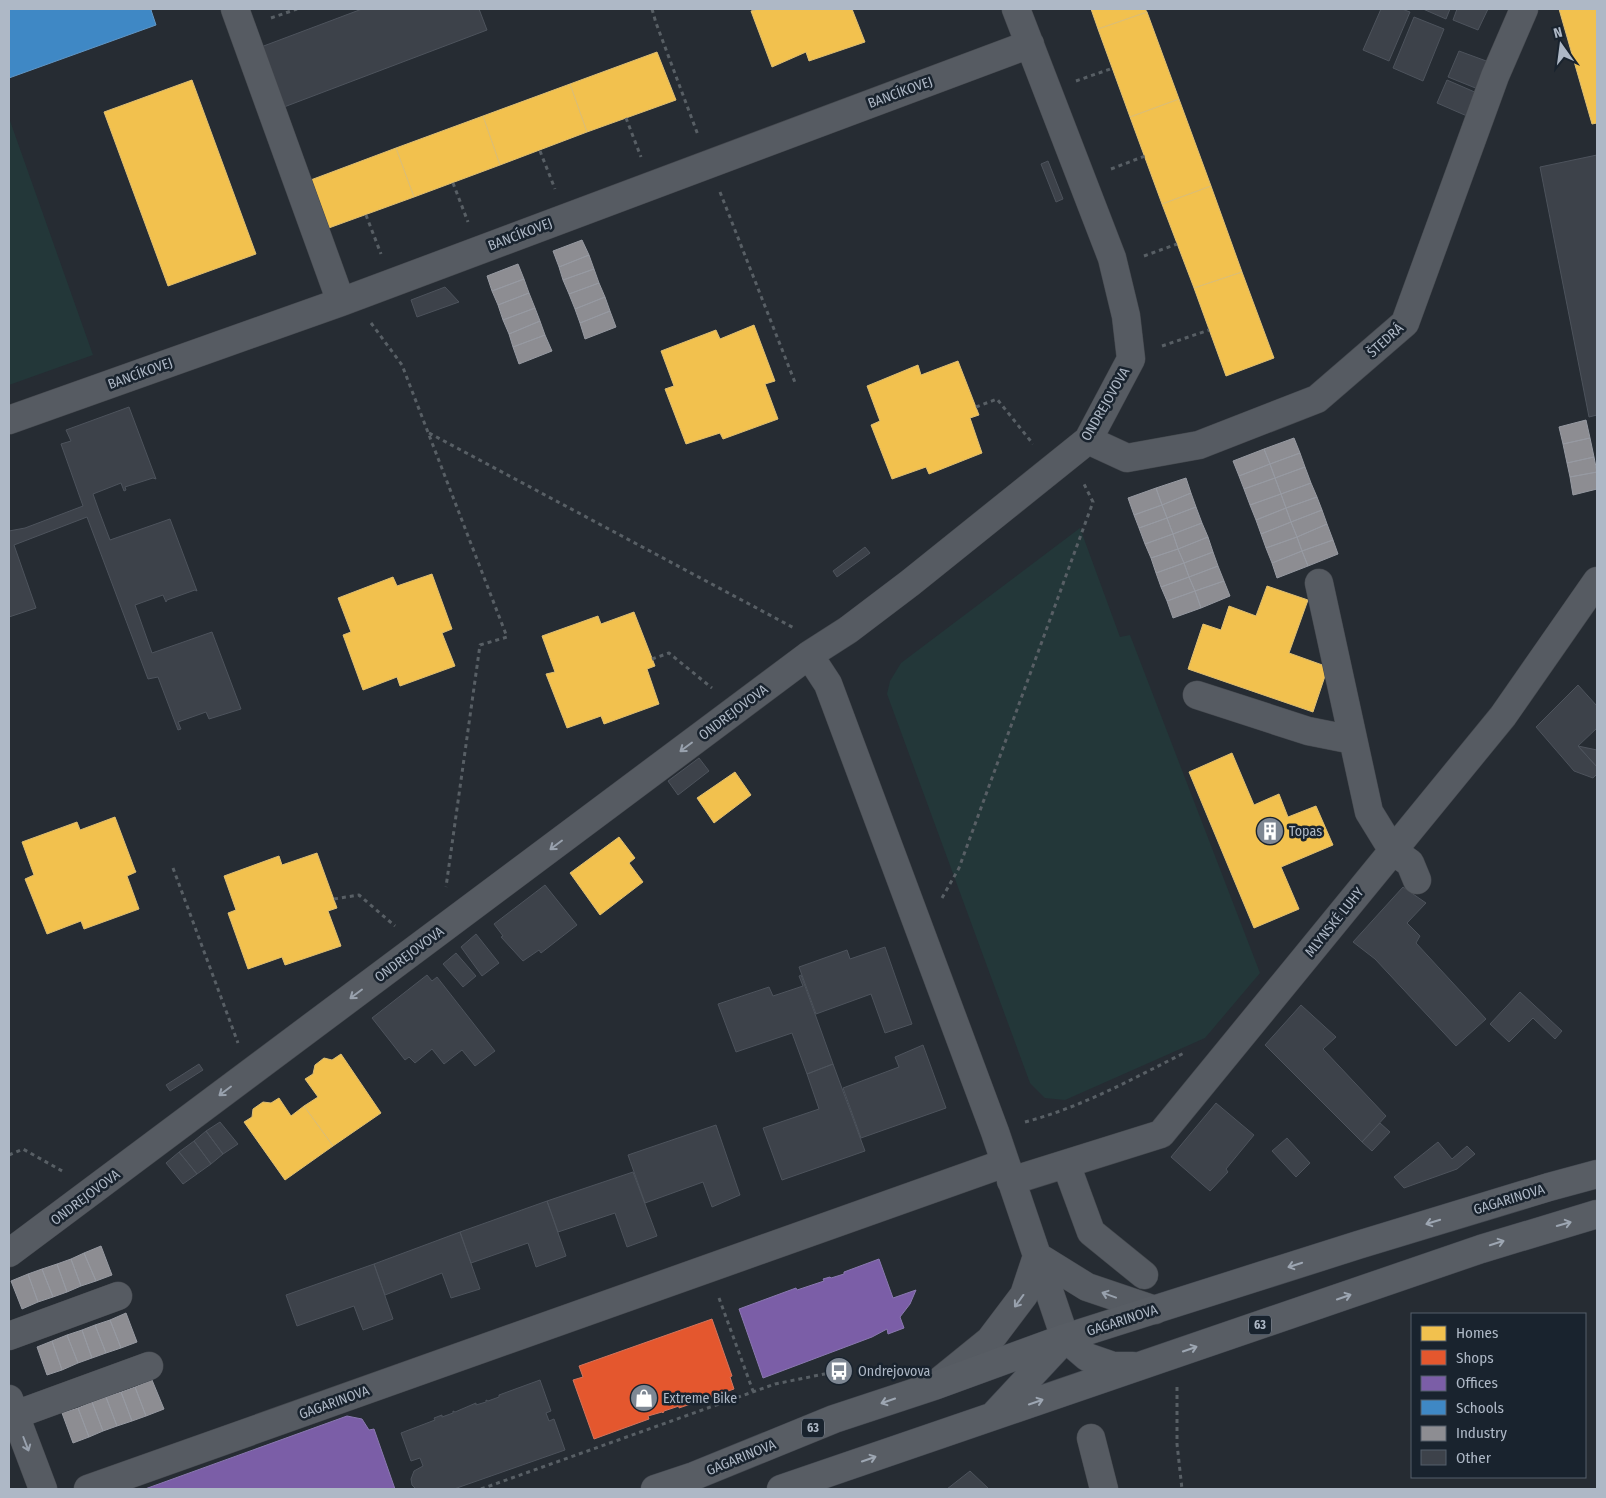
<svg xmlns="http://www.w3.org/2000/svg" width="1606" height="1498" font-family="'Fira Sans Condensed',sans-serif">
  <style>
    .green { fill: #233739 }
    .homes { fill: #f2c14e; stroke: #debe72 }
    .shops { fill: #e4572e; stroke: #d4745c }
    .offices { fill: #7b5ea7; stroke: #8a79b0 }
    .schools { fill: #3f88c5; stroke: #6096c5 }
    .industry { fill: #8d8d92; stroke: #979aa2 }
    .building { fill: #3d424a; stroke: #4d535c }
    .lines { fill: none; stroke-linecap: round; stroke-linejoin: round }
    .minor-casing { stroke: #44484e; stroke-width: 29 }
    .major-casing { stroke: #434850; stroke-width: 29 }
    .path { stroke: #585f65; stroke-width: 3; stroke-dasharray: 4 4; stroke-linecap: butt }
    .minor { stroke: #565b62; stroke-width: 28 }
    .major { stroke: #585d64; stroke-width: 28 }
    .oneway { stroke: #98a1ad }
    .oneway2 { stroke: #9da6b2 }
    .labels { text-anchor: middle; stroke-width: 5; stroke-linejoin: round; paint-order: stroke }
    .shield { fill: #19232e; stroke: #818b98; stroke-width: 1 }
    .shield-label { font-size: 12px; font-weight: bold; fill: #aeb8c6 }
    .street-label { font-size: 14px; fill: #aeb8c6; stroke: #19232e }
    .poi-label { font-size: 14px; fill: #aeb8c6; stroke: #19232e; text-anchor: start }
  </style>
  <rect width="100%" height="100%" fill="#262c33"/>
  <path class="green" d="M9,118L93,355L9,385Z
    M1080,528L1120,637L1130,635L1260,973L1205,1038L1065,1100L1045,1098L1030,1083L887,694L890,681L901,663Z"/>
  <path class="homes" d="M759,9H852L865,42L809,61L806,52L772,67L751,11Z
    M1091,9H1145L1147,12L1098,29Z
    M1559,9H1597V123L1592,124Z
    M1147,12L1179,99L1130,117L1098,29Z
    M657,52L676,100L587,132L570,84Z
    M192,80L256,254L168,286L104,112Z
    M570,84L587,132L500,165L483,116Z
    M1179,99L1211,186L1162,204L1130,117Z
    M483,116L500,165L414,197L396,148Z
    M396,148L414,197L326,229L308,181Z
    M1211,186L1242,272L1194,288L1162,204Z
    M1242,272L1274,358L1226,376L1194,288Z
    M754,325L775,381L765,384L778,419L723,439L720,433L686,444L665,389L674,386L661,351L716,330L720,339Z
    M958,361L979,415L970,418L982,453L929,474L926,467L892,479L871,425L880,421L867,386L918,365L921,375Z
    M432,574L452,629L442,633L455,666L400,686L397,677L363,690L343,635L351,632L338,598L393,577L397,586Z
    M1267,586L1308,600L1289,653L1328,667L1313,712L1188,669L1203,624L1221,630L1229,606L1256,616Z
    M634,612L655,666L647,669L659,704L604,724L601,716L567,728L546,674L555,672L542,636L598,616L601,624Z
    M1232,753L1254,805L1279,794L1288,817L1316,806L1333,845L1281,867L1299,909L1254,928L1189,772Z
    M735,772L751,795L714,823L697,798Z
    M115,817L135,870L136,872L127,876L139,909L84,929L81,921L47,934L25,879L34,875L22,842L77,822L80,830Z
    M619,837L635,858L629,863L643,882L600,915L570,873Z
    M317,853L337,908L328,911L341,946L285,965L282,957L248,969L228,913L236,910L224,876L279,856L282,865Z
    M341,1054L381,1113L333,1146L304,1106L318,1097L305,1079L313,1074L315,1065L324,1058L332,1060Z
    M279,1098L291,1116L304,1106L333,1146L285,1180L244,1122L252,1117L253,1109L263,1102L271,1103Z"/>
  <path class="shops" d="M712,1319L732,1376L730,1377L734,1389L679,1408V1406L664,1411L663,1413L662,1412L648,1416L649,1419L594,1439L573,1380L583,1377L579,1366Z"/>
  <path class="offices" d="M879,1259L893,1298L916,1290L910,1304L900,1317L904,1328L888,1334L887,1329L872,1337L763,1378L739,1309L796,1288L797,1290L824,1281L823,1279L830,1277L831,1278L844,1274V1272Z
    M347,1416L362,1419L369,1430L374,1429L395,1489H145Z"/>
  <path class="schools" d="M9,9H154L151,10L156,25L9,78Z"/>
  <path class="industry" d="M582,240L589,255L559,267L553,251Z
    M589,255L594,269L563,280L559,267Z
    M518,264L524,279L492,291L487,276Z
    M594,269L599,283L569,294L563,280Z
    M524,279L529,293L498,305L492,291Z
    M599,283L605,297L575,309L569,294Z
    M529,293L535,308L503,320L498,305Z
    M605,297L610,311L580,323L575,309Z
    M535,308L540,321L509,334L503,320Z
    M610,311L616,327L585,339L580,323Z
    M540,321L545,335L513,347L509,334Z
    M545,335L552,351L519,364L513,347Z
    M1586,420L1590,438L1563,444L1559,427Z
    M1294,438L1300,453L1270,464L1264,449Z
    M1590,438L1594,457L1567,463L1563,444Z
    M1264,449L1270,464L1239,476L1233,461Z
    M1300,453L1305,467L1275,478L1270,464Z
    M1594,457L1597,472L1570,477L1567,463Z
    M1270,464L1275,478L1244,489L1239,476Z
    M1305,467L1311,483L1281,494L1275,478Z
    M1597,472V489L1573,495L1570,477Z
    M1186,478L1191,493L1162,505L1156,488Z
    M1275,478L1281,494L1250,505L1244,489Z
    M1311,483L1317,497L1286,508L1281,494Z
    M1156,488L1162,505L1134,515L1128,498Z
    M1191,493L1196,507L1167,518L1162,505Z
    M1281,494L1286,508L1256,520L1250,505Z
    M1317,497L1322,510L1291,522L1286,508Z
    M1162,505L1167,518L1139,528L1134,515Z
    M1196,507L1202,523L1173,534L1167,518Z
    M1286,508L1291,522L1261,534L1256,520Z
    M1322,510L1327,524L1297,537L1291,522Z
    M1167,518L1173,534L1145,544L1139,528Z
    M1291,522L1297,537L1266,548L1261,534Z
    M1202,523L1208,537L1178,549L1173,534Z
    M1327,524L1333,540L1302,551L1297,537Z
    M1173,534L1178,549L1151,558L1145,544Z
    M1208,537L1213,552L1184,563L1178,549Z
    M1297,537L1302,551L1272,563L1266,548Z
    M1333,540L1338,554L1308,566L1302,551Z
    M1178,549L1184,563L1156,573L1151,558Z
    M1302,551L1308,566L1277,578L1272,563Z
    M1213,552L1218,566L1189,577L1184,563Z
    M1184,563L1189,577L1161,587L1156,573Z
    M1218,566L1224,581L1195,591L1189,577Z
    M1189,577L1195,591L1167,601L1161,587Z
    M1224,581L1230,596L1201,608L1195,591Z
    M1195,591L1201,608L1173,618L1167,601Z
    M101,1246L112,1275L96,1281L84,1253Z
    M84,1253L96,1281L81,1286L71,1259Z
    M71,1259L81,1286L67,1292L57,1264Z
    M57,1264L67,1292L53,1297L42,1269Z
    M42,1269L53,1297L38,1302L28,1274Z
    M28,1274L38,1302L22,1309L11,1281Z
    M126,1313L137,1342L121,1348L110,1320Z
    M110,1320L121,1348L106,1353L95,1325Z
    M95,1325L106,1353L92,1358L82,1330Z
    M82,1330L92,1358L78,1363L67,1335Z
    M67,1335L78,1363L62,1370L52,1341Z
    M52,1341L62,1370L47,1375L37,1347Z
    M152,1380L164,1409L146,1416L135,1387Z
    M135,1387L146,1416L132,1421L121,1392Z
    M121,1392L132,1421L117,1426L106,1397Z
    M106,1397L117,1426L103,1431L92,1402Z
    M92,1402L103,1431L89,1437L78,1408Z
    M78,1408L89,1437L73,1443L62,1413Z"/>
  <path class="building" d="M362,9H479L487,30L284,107L261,47Z
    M1381,9H1402L1410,12L1389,61L1363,50Z
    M1423,9H1450L1446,19Z
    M1457,9H1488L1478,30L1453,20Z
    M1414,17L1444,29L1423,81L1393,68Z
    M1459,51L1489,62L1478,89L1448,77Z
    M1447,80L1477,93L1467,116L1437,103Z
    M1597,155V415L1589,417L1540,167Z
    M1048,161L1063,199L1056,202L1041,164Z
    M445,287L459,302L417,317L411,300Z
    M129,407L156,479L153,478L125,487L126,490L124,491L121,483L93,494L99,511L110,540L170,519L197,591L195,590L167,600L166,602L163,595L135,605L152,653L212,632L241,709L209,719L206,712L178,722L181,729L178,730L158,677L148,679L87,517L14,545L36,608L9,617V531L25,528L83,506L61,444L71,441L66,430Z
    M865,547L870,553L837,577L833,571Z
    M1578,685L1597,706V728L1578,746L1597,767V774L1593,778L1574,771L1536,727Z
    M1578,746L1597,750V767Z
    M699,758L709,771L678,795L668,781Z
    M545,885L577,925L541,953L539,950L523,961L501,937L503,936L494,924Z
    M1403,887L1426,903L1407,923L1420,936L1416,943L1486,1019L1456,1046L1375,959L1353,942Z
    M476,934L499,963L482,976L461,947Z
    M885,947L912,1024L885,1033L871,994L816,1014L799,967L847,950L850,959Z
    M456,953L476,976L463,987L443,964Z
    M427,975L432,981L437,977L495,1051L475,1066L462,1050L444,1064L432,1049L415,1063L409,1057L405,1060L372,1018Z
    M801,975L833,1064L807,1074L792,1033L736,1052L718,1004L769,987L773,996L803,986L799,976Z
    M1520,992L1562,1031L1555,1039L1533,1018L1509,1042L1490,1024Z
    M1301,1005L1336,1037L1323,1049L1386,1116L1362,1142L1265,1045Z
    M923,1045L946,1108L861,1138L843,1088L899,1067L895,1057Z
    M199,1064L203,1070L170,1091L166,1085Z
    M833,1064L865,1151L782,1180L763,1128L819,1109L807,1074Z
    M1216,1103L1254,1135L1226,1169L1228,1172L1210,1191L1171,1157Z
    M220,1122L238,1144L223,1154L206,1131Z
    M1380,1123L1390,1132L1372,1151L1362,1142Z
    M716,1125L740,1195L712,1207L703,1182L645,1203L628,1155Z
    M206,1131L223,1154L211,1164L194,1141Z
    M1287,1138L1310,1163L1296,1177L1272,1151Z
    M194,1141L211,1164L197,1174L179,1152Z
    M1438,1142L1452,1159L1467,1146L1475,1154L1457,1169L1404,1188L1394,1177Z
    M179,1152L197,1174L183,1184L166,1163Z
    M633,1172L657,1236L627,1247L615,1213L558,1232L547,1201Z
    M547,1201L566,1256L536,1267L528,1243L471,1263L460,1232Z
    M460,1232L480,1289L451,1298L442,1273L385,1295L374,1264Z
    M374,1264L393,1319L363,1330L354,1306L297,1326L286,1295Z
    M540,1380L551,1411L546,1413L549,1421L554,1419L565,1450L454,1489H416L412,1485L411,1479L414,1471L423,1466L420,1458L411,1461L401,1433L435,1420L434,1418L442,1415V1417L453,1413V1411L455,1412L476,1403V1405L486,1402V1400L488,1401L499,1397V1395Z
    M970,1471L989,1489H947Z"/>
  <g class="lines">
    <g class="minor-casing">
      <path id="minor" d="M235,9L341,302
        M1016,9L1112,258L1126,316L1131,359L1088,440L910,583L848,630L809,655L828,684L995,1132L1065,1338
        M9,420L341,302L1030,44
        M1088,440L1127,458L1199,445L1317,399L1405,323L1495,76L1524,9
        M1319,583L1369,812L1393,851L1410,863L1417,880
        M1197,695L1308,731L1353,740
        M1066,1164L1091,1232L1144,1275
        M1011,1181L1161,1134L1503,716L1597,581
        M9,1253L809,655
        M1037,1256L1087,1287L1155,1310
        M9,1336L118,1296
        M937,1383L990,1340L1024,1295L1037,1256
        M9,1399L43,1489
        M15,1415L149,1366
        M1091,1438L1104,1489
        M88,1489L1005,1163"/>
    </g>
    <g class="major-casing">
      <path id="major" d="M1065,1338L1087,1357L1113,1366H1133
        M995,1414L1063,1341
        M655,1489L694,1476L834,1419L934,1386L1065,1338L1358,1245L1549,1187L1597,1174
        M781,1489L1481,1249L1597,1214"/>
    </g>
    <path class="path" d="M652,9L656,23L698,135
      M271,18L297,9
      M1076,81L1113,68
      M626,118L641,157
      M540,151L555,189
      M1111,169L1145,156
      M453,183L468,222
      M720,192L796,385
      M366,215L381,254
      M1144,256L1177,244
      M371,323L402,365L507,637L480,645L446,887
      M1162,346L1209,330
      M976,407L997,399L1033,444
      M429,433L794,628
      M652,659L669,653L712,688
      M173,868L238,1043
      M942,898L959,868L1093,502L1084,484
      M334,899L359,895L395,926
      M1025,1122C1082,1107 1132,1079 1184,1053
      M9,1155L23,1149L64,1172
      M719,1298L753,1391
      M1177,1387V1444L1182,1489
      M481,1489L775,1384L839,1371"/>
    <use href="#minor" class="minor"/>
    <use href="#major" class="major"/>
  </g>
  <defs><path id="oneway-shaft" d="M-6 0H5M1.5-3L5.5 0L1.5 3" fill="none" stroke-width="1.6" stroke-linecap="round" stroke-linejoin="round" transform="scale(1.25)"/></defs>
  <g class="oneway">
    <use href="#oneway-shaft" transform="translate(686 747) rotate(143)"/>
    <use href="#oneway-shaft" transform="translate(556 845) rotate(143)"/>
    <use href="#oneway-shaft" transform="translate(356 994) rotate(143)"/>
    <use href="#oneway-shaft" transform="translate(225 1091) rotate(143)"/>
    <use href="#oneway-shaft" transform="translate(1109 1295) rotate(-160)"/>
    <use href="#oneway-shaft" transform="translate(1019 1301) rotate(126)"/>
    <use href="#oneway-shaft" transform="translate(26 1444) rotate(69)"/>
  </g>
  <g class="oneway2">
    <use href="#oneway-shaft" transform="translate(1433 1222) rotate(163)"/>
    <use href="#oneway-shaft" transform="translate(1564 1224) rotate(-16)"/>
    <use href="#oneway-shaft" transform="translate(1497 1243) rotate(-18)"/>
    <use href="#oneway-shaft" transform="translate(1295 1265) rotate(162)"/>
    <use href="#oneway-shaft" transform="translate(1344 1297) rotate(-19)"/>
    <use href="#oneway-shaft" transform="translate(1190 1349) rotate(-19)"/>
    <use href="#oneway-shaft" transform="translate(888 1401) rotate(161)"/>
    <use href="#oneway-shaft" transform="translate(1036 1402) rotate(-19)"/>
    <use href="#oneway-shaft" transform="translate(869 1459) rotate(-19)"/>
  </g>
  <defs>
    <g id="building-disc" transform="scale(1.4375)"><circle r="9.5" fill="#7e8793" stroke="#19232e"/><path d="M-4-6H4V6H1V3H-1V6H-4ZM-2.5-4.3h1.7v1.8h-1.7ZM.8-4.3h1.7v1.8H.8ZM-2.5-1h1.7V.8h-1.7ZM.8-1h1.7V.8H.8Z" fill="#fff"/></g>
    <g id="bus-disc" transform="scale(1.4375)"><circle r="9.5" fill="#7e8793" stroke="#19232e"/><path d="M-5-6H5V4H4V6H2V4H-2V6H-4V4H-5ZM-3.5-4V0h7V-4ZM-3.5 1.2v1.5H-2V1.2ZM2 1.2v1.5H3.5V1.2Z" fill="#fff"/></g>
    <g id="shop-disc" transform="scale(1.4375)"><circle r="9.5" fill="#7e8793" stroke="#19232e"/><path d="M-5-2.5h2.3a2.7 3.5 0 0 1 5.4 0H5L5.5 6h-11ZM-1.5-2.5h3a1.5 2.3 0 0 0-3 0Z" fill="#fff"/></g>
  </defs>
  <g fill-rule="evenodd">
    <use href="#building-disc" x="1270" y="831"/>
    <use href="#bus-disc" x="839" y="1371"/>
    <use href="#shop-disc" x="644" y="1398"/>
  </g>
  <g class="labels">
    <g class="shield">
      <rect x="1249" y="1315.5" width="22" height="19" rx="4"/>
      <rect x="802" y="1418.5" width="22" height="19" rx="4"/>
    </g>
    <g class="shield-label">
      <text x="1260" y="1329">63</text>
      <text x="813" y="1432">63</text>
    </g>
    <g class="street-label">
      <text transform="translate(900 92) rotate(-20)" y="5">BANCÍKOVEJ</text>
      <text transform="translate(520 234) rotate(-21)" y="5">BANCÍKOVEJ</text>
      <text transform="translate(1385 340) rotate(-42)" y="5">ŠTEDRÁ</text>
      <text transform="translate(140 373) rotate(-20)" y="5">BANCÍKOVEJ</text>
      <text transform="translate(1105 404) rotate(-60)" y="5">ONDREJOVOVA</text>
      <text transform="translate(733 712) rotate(-37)" y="5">ONDREJOVOVA</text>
      <text transform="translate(1334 922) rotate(-51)" y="5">MLYNSKÉ LUHY</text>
      <text transform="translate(409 954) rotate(-37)" y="5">ONDREJOVOVA</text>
      <text transform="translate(85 1197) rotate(-37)" y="5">ONDREJOVOVA</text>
      <text transform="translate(1509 1199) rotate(-17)" y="5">GAGARINOVA</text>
      <text transform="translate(1122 1320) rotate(-18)" y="5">GAGARINOVA</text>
      <text transform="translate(334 1402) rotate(-20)" y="5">GAGARINOVA</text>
      <text transform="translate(741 1457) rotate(-22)" y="5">GAGARINOVA</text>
    </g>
    <g class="poi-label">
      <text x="1289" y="836">Topas</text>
      <text x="858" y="1376">Ondrejovova</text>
      <text x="663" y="1403">Extreme Bike</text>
    </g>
  </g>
  <rect width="1606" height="1498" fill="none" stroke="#aeb8c6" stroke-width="20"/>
  <rect x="1411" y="1313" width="175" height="165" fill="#19232e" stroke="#555f6b"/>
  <rect x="1421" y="1326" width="25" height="15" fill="#f2c14e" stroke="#555f6b"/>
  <text x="1456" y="1338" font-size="15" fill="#aeb8c6">Homes</text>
  <rect x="1421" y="1350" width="25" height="15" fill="#e4572e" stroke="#555f6b"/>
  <text x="1456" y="1363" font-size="15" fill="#aeb8c6">Shops</text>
  <rect x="1421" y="1376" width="25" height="15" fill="#7b5ea7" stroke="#555f6b"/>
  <text x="1456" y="1388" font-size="15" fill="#aeb8c6">Offices</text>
  <rect x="1421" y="1400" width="25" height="15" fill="#3f88c5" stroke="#555f6b"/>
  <text x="1456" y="1413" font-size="15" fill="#aeb8c6">Schools</text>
  <rect x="1421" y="1426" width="25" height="15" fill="#8d8d92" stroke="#555f6b"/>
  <text x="1456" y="1438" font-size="15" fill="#aeb8c6">Industry</text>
  <rect x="1421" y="1450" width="25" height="15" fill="#3d424a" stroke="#555f6b"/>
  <text x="1456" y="1463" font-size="15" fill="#aeb8c6">Other</text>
  <g transform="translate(1561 45) rotate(346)" stroke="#19232e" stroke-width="4" paint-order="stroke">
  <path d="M0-4L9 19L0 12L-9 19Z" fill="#aeb8c6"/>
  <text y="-8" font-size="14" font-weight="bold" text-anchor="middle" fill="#aeb8c6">N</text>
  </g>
</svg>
